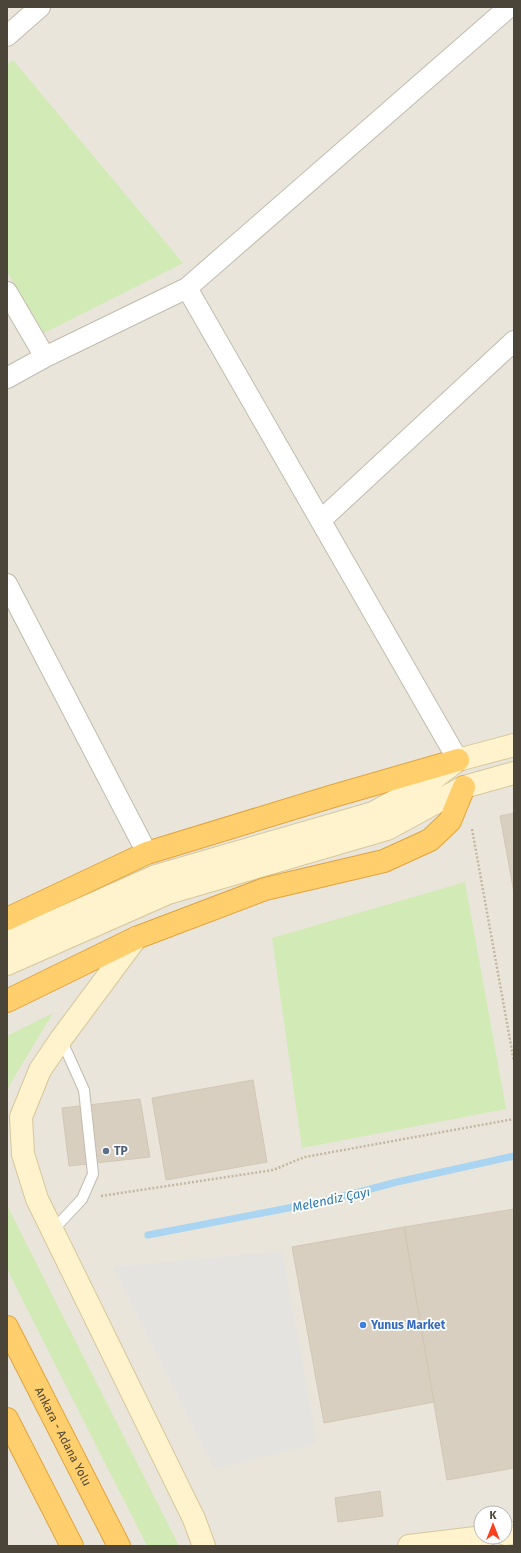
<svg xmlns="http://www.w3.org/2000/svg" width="521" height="1553" font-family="'Fira Sans',sans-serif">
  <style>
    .residential { fill: #eae5da; fill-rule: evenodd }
    .green { fill: #d2eab5 }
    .parking { fill: #e5e3e0 }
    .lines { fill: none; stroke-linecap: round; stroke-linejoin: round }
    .stream { stroke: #a9d4f2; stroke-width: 7 }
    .building { fill: #d8cfc1; stroke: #d3c7b4 }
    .lane-casing { stroke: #c2bbae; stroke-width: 12 }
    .street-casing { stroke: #c2bbae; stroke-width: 22 }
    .secondary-casing { stroke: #d6c79b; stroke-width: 24 }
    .highway-casing { stroke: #e0a43c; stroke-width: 24 }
    .path { stroke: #c4b79f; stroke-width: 2.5; stroke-dasharray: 2 2; stroke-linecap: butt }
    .lane { stroke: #fff; stroke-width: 10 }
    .street { stroke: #fff; stroke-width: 20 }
    .secondary { stroke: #fff3cd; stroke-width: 22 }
    .highway { stroke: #ffcf6e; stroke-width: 22 }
    .service-dot { fill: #5c6f8a; stroke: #fff; stroke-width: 1.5 }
    .shop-dot { fill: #3f7fe0; stroke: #fff; stroke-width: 1.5 }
    .labels { text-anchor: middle; stroke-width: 3.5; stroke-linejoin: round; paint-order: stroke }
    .service-label { font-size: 12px; font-weight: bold; fill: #4e5e75; stroke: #fff; text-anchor: start }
    .shop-label { font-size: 12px; font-weight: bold; fill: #366cbe; stroke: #fff; text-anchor: start }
    .street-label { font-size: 12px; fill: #4b4439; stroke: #fff }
    .water-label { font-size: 13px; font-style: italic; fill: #2e7ab2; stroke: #fff }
  </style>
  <rect width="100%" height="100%" fill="#f6f3ec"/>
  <path class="residential" d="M7,7H514V1546H7ZM481,1513H505V1537H481Z"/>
  <path class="green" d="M13,60L183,263L44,333L7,272V65Z
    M465,882L506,1109L302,1148L272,938Z
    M53,1013L12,1081L7,1091V1036Z
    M7,1205L179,1546H147L7,1269Z"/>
  <path class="parking" d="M282,1251L317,1443L214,1469L113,1267Z"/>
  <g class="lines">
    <path class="stream" d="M148,1235L325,1201L397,1182L514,1156"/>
  </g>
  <path class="building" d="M514,813V893L500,816Z
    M253,1080L267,1162L166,1180L152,1098Z
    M140,1099L150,1157L69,1166L62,1108Z
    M514,1209V1468L447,1480L404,1227Z
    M404,1227L434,1402L324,1423L292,1247Z
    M380,1491L383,1516L338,1522L335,1498Z"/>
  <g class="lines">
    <g class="lane-casing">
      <path id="lane" d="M53,1230L82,1199L93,1174L84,1090L61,1039"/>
    </g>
    <g class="street-casing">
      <path id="street" d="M7,36L40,7
        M187,288L458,760
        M7,292L45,357
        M7,378L45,357L187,288L509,7
        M321,520L514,341
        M7,584L147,853"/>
    </g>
    <g class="secondary-casing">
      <path id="secondary" d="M136,938L61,1039L40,1070L21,1117L23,1154L37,1199L194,1519L204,1546
        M7,942L156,876L373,813L429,782L458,760L514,745
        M7,964L168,893L387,829L464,787L514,773
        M505,1534L514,1533
        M409,1546L484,1537"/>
    </g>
    <g class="highway-casing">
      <g id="highway">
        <path d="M7,919L147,853L330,797L458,760"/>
        <path d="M7,1001L136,938L265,889L384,861L430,840L450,821L464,787"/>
        <path id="s1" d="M7,1327L119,1546"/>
        <path d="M7,1419L72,1546"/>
      </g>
    </g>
    <path class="path" d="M472,829L514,1062
      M101,1196L273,1170L305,1157L514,1119"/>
    <use href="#lane" class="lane"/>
    <use href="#street" class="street"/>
    <use href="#secondary" class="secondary"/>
    <use href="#highway" class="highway"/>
  </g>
  <circle class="service-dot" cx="106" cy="1151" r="4"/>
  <circle class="shop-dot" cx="363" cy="1325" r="4"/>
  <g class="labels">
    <g class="service-label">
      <text x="114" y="1155">TP</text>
    </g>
    <g class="shop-label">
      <text x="371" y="1329">Yunus Market</text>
    </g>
    <g class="street-label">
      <text dy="4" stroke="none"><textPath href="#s1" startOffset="123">Ankara - Adana Yolu</textPath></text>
    </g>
    <g class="water-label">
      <text transform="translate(331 1199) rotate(-12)" y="5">Melendiz Çayı</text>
    </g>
  </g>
  <rect width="521" height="1553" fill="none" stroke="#4b4439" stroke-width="16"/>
  <g transform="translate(493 1525)"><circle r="19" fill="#ffffff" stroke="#b7b4b0"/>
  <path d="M0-3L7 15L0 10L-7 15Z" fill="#fc3f1d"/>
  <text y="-6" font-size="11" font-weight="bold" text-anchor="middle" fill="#4b4439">K</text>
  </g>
</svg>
